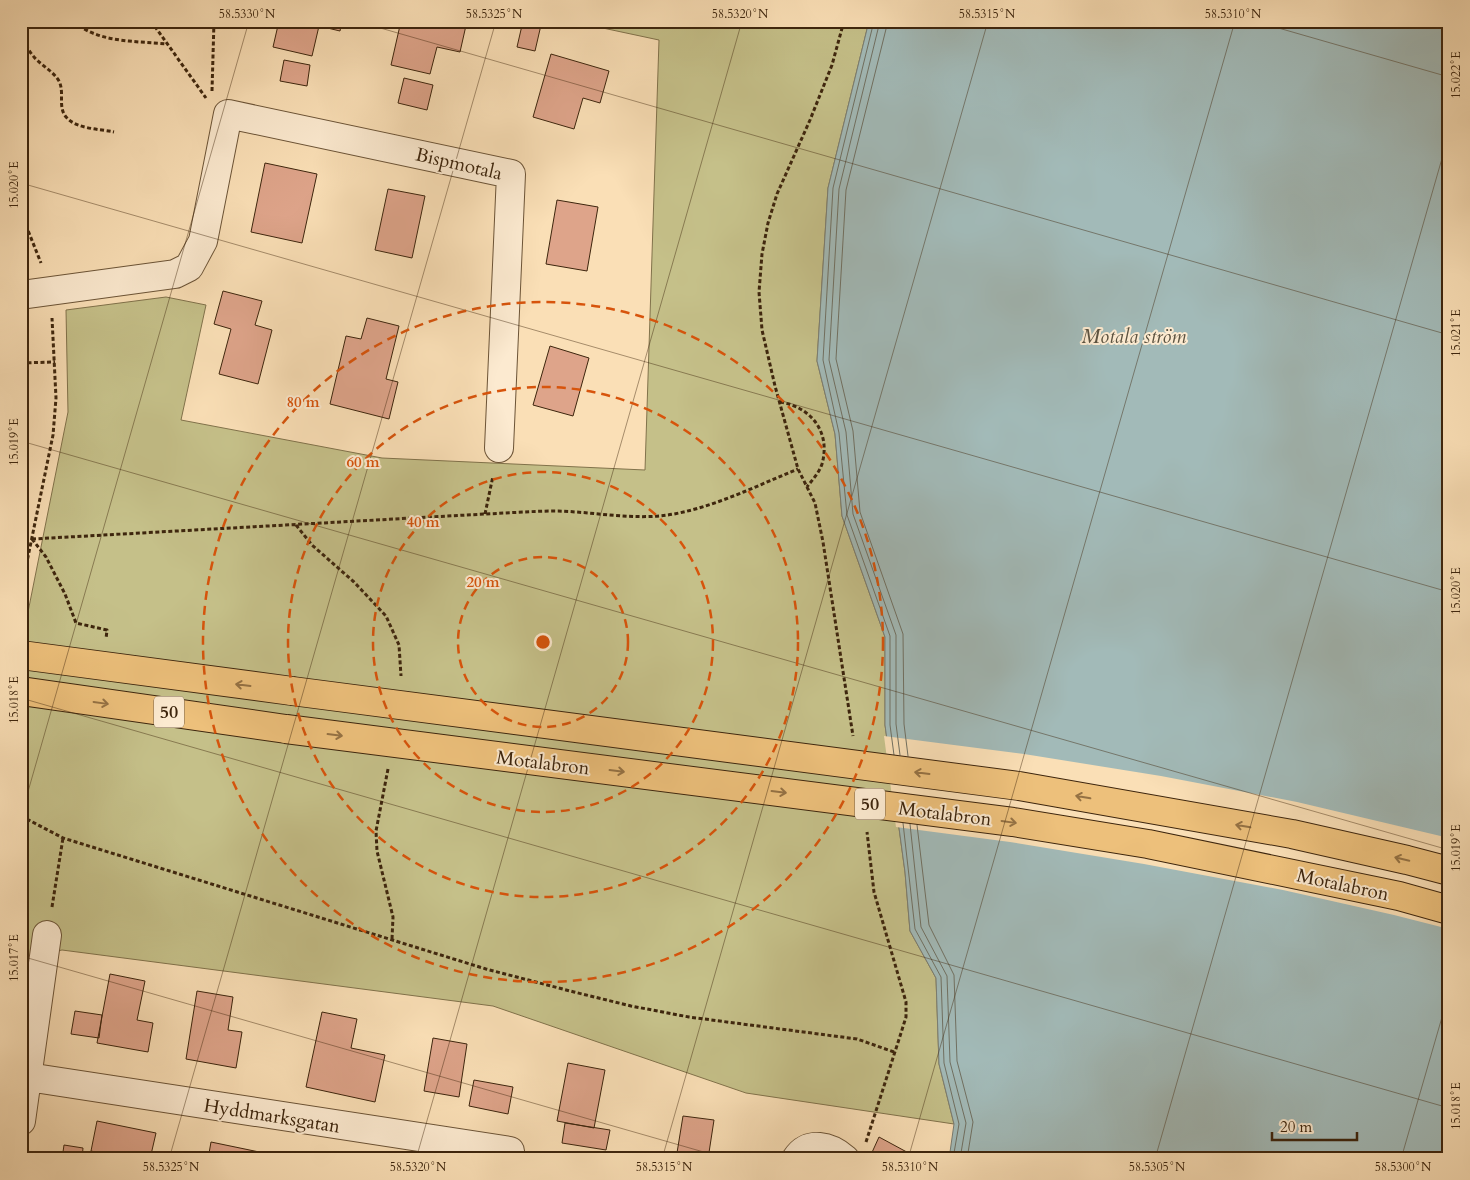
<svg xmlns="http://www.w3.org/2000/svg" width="1470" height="1180" font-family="Cardo,serif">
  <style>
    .green { fill: #c5c089; stroke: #81724b }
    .water { fill: #a2bab8; stroke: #7a7e74 }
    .pier { fill: #fadfb6 }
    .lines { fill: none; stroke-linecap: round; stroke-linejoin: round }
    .shore { stroke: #707062; stroke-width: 1 }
    .building { fill: #dea48a; stroke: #3d250d }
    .minor-casing { stroke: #6c5437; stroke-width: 30 }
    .highway-casing { stroke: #3d250d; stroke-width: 30 }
    .path { stroke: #3d250d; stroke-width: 3; stroke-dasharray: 4 2.5; stroke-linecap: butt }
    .minor { stroke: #fcead0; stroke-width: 28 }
    .highway { stroke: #edc07b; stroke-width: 28 }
    .highway-bridge-casing { stroke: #3d250d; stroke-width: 30; stroke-linecap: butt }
    .highway-bridge { stroke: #edc07b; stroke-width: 28 }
    .oneway { stroke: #957244 }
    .ticks { fill: none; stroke: #3d250d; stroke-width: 1; stroke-opacity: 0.45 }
    .ring { fill: none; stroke: #d7540c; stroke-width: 2.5; stroke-dasharray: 9 6 }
    .labels { text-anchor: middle; stroke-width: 4; stroke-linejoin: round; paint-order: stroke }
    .shield { fill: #fcead0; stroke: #766048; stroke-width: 1 }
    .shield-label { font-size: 18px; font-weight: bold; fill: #3d250d }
    .street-label { font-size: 19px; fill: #3d250d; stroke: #fcead0 }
    .water-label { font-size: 20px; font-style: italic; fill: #5b5240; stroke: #fcead0 }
    .centre { fill: #d7540c; stroke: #fcead0; stroke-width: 2.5 }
    .ring-label { font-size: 15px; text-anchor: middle; font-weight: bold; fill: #d7540c; stroke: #fcead0; stroke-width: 4; stroke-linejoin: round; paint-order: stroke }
    .neatline { fill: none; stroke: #3d250d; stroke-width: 2 }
    .ticks-label { font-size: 12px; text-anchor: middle; fill: #3d250d }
  </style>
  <rect width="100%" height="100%" fill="#fadfb6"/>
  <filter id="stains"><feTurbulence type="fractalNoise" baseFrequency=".004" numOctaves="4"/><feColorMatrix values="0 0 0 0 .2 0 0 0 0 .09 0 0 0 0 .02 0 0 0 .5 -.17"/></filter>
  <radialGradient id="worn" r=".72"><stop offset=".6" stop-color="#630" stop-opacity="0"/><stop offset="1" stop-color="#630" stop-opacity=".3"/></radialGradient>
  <path class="green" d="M570,21H869L828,188L817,361L835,434L842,516L885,637V725L905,872L910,931L936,978L939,1064L954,1124L746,1093L493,1006L62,950L21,959V647L68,412L66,310L166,297L206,305L181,420L382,458L645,470L659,40Z"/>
  <path class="water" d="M869,21H1449V1159H949L954,1124L939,1064L936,978L910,931L905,872L885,725V637L842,516L835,434L817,361L828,188Z"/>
  <path class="pier" d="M884,736L1024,754L1161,776L1297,802L1449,838V929L1394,915L1283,890L1144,864L1010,842L896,827Z"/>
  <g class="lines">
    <path class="shore" d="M874,21L833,188L823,360L839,433L847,515L890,636V725L894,755
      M880,21L839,189L829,360L846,432L853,514L896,635V724L900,755
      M888,21L846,190L836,359L853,431L860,512L903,634L904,724L908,756
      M903,823L915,929L941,977L944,1063L959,1124L953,1159
      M910,824L921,927L947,976L950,1062L966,1123L960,1159
      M917,825L929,925L954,975L957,1061L973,1122L967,1159"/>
  </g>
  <path class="building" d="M279,21H342L340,31L319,26L312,56L273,47Z
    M401,21H467L460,52L437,47L430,74L391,65Z
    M523,21L541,25L535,51L517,47Z
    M551,54L609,71L600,103L583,98L574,129L533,117Z
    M284,60L310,65L307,86L280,81Z
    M404,78L433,85L427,110L398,103Z
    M265,163L317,174L302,243L251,232Z
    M388,189L425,196L412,258L375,250Z
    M557,200L598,207L587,271L546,264Z
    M223,291L262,301L255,325L272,330L258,384L219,374L231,329L214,324Z
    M367,318L399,326L386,379L398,382L389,419L330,404L346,336L361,339Z
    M550,346L589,358L573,416L533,405Z
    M110,974L145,981L137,1020L153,1023L148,1052L97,1043Z
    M197,991L233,997L228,1030L242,1032L236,1068L186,1059Z
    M75,1011L102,1015L99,1038L71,1034Z
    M322,1012L357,1019L351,1048L385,1055L375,1102L306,1087Z
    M433,1038L467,1044L459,1097L424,1091Z
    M568,1063L605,1070L594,1128L557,1121Z
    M474,1080L513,1087L508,1114L469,1106Z
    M683,1116L714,1120L708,1159H676Z
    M97,1121L156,1133L150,1159H126L91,1151Z
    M565,1123L610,1130L606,1150L562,1143Z
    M879,1137L916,1157L915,1159H869Z
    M211,1142L264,1153L262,1159H208Z
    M64,1145L83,1148L82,1159H62Z"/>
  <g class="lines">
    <g class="minor-casing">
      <path id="minor" d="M21,295L175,274L189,267L203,241L228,114L511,174L499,448
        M28,1077L510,1151L509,1159
        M21,1121L47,935
        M796,1159C808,1140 830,1146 845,1159"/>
    </g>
    <g class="highway-casing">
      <path id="highway" d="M21,655L292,691
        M21,691L286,729"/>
    </g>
    <path class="path" d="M74,21C96,43 137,41 167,44
      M151,21L206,98
      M844,21L832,65L810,120L777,194L768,223L762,254L759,292L762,330L775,386L798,469L815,503L823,542L853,736
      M21,33C24,42 28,50 34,57C42,66 53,71 59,81C65,93 57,108 67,118C77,129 100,129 114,132
      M212,91L214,21
      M21,213L41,263
      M21,363L55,362
      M780,402C811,407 831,432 822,464C819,473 812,480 807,487
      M485,514L493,476
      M296,525L312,545L354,582L386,616L399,645L401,676
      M32,539L485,514C509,513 533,511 558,511C594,512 632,520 668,515C713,508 756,486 798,469
      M32,539L46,557L65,594L76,623L107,630L106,639
      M21,591L53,435L56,398L52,318
      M388,769L376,831L377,851L393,917L392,939
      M21,816L63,838L486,969L574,992L631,1006L689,1017L857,1039L894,1052
      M52,907L63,838
      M866,1142L901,1033L906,1017V1002L874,892L867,832"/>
    <use href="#minor" class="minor"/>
    <use href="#highway" class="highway"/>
    <g class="highway-bridge-casing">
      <path id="highway-bridge" d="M292,691L1019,786L1292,834L1407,860L1449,871
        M286,729L1013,822L1148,844L1399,896L1449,910"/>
    </g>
    <use href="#highway-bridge" class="highway-bridge"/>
  </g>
  <defs><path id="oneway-shaft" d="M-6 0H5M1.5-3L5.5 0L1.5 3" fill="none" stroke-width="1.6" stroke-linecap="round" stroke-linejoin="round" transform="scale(1.25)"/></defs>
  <g class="oneway">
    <use href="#oneway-shaft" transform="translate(243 685) rotate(-173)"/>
    <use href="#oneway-shaft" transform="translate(101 703) rotate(8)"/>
    <use href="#oneway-shaft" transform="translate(335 735) rotate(7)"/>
    <use href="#oneway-shaft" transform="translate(617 771) rotate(7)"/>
    <use href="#oneway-shaft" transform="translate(922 773) rotate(-173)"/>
    <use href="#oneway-shaft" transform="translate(779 792) rotate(7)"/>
    <use href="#oneway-shaft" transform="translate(1083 797) rotate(-170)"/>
    <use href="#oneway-shaft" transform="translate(1009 822) rotate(8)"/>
    <use href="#oneway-shaft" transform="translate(1243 826) rotate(-170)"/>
    <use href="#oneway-shaft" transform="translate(1402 859) rotate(-167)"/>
  </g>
  <path class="ticks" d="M356,21L1449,335M1254,21L1449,77M21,183L1449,592M21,441L1449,850M21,698L1449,1108M21,816L249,21M21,956L728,1159M169,1159L496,21M416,1159L742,21M662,1159L988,21M908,1159L1235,21M1155,1159L1449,134M1401,1159L1449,993"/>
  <g class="ring">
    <circle cx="543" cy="642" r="85"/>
    <circle cx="543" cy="642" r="170"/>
    <circle cx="543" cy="642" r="255"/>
    <circle cx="543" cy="642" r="340"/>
  </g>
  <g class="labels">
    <g class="shield">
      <rect x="154" y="696.5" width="30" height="31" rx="4"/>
      <rect x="855" y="788.5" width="30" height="31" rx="4"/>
    </g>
    <g class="shield-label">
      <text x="169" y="718">50</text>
      <text x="870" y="810">50</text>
    </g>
    <g class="street-label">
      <text transform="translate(459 163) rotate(13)" y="7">Bispmotala</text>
      <text transform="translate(543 762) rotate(7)" y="7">Motalabron</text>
      <text transform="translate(945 813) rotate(7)" y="7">Motalabron</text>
      <text transform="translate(1343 884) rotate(12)" y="7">Motalabron</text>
      <text transform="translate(272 1115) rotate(9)" y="7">Hyddmarksgatan</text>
    </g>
    <g class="water-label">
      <text x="1134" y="343">Motala ström</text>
    </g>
  </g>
  <circle cx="543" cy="642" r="8" class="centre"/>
  <g class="ring-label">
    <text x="303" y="407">80 m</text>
    <text x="363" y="467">60 m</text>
    <text x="423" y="527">40 m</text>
    <text x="483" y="587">20 m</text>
  </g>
  <rect width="1470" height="1180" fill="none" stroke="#fadfb6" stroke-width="55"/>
  <path d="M1272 1132v8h85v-8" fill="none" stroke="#3d250d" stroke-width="2.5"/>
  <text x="1280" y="1132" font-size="15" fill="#3d250d" stroke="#fcead0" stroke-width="4" paint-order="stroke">20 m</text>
  <rect x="28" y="28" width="1414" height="1124" class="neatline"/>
  <g class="ticks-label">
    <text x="247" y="18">58.5330°N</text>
    <text x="494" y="18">58.5325°N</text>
    <text x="740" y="18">58.5320°N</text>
    <text x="987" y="18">58.5315°N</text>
    <text x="1233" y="18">58.5310°N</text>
    <text transform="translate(1456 75) rotate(-90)" y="4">15.022°E</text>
    <text transform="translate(14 185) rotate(-90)" y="4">15.020°E</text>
    <text transform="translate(1456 333) rotate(-90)" y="4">15.021°E</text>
    <text transform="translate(14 442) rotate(-90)" y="4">15.019°E</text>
    <text transform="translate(1456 591) rotate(-90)" y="4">15.020°E</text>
    <text transform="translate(14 700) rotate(-90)" y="4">15.018°E</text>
    <text transform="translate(1456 848) rotate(-90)" y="4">15.019°E</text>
    <text transform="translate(14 958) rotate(-90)" y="4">15.017°E</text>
    <text transform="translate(1456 1106) rotate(-90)" y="4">15.018°E</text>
    <text x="171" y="1171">58.5325°N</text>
    <text x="418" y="1171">58.5320°N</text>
    <text x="664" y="1171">58.5315°N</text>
    <text x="910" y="1171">58.5310°N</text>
    <text x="1157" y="1171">58.5305°N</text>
    <text x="1403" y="1171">58.5300°N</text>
  </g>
  <rect width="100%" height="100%" filter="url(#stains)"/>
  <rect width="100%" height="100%" fill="url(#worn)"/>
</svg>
